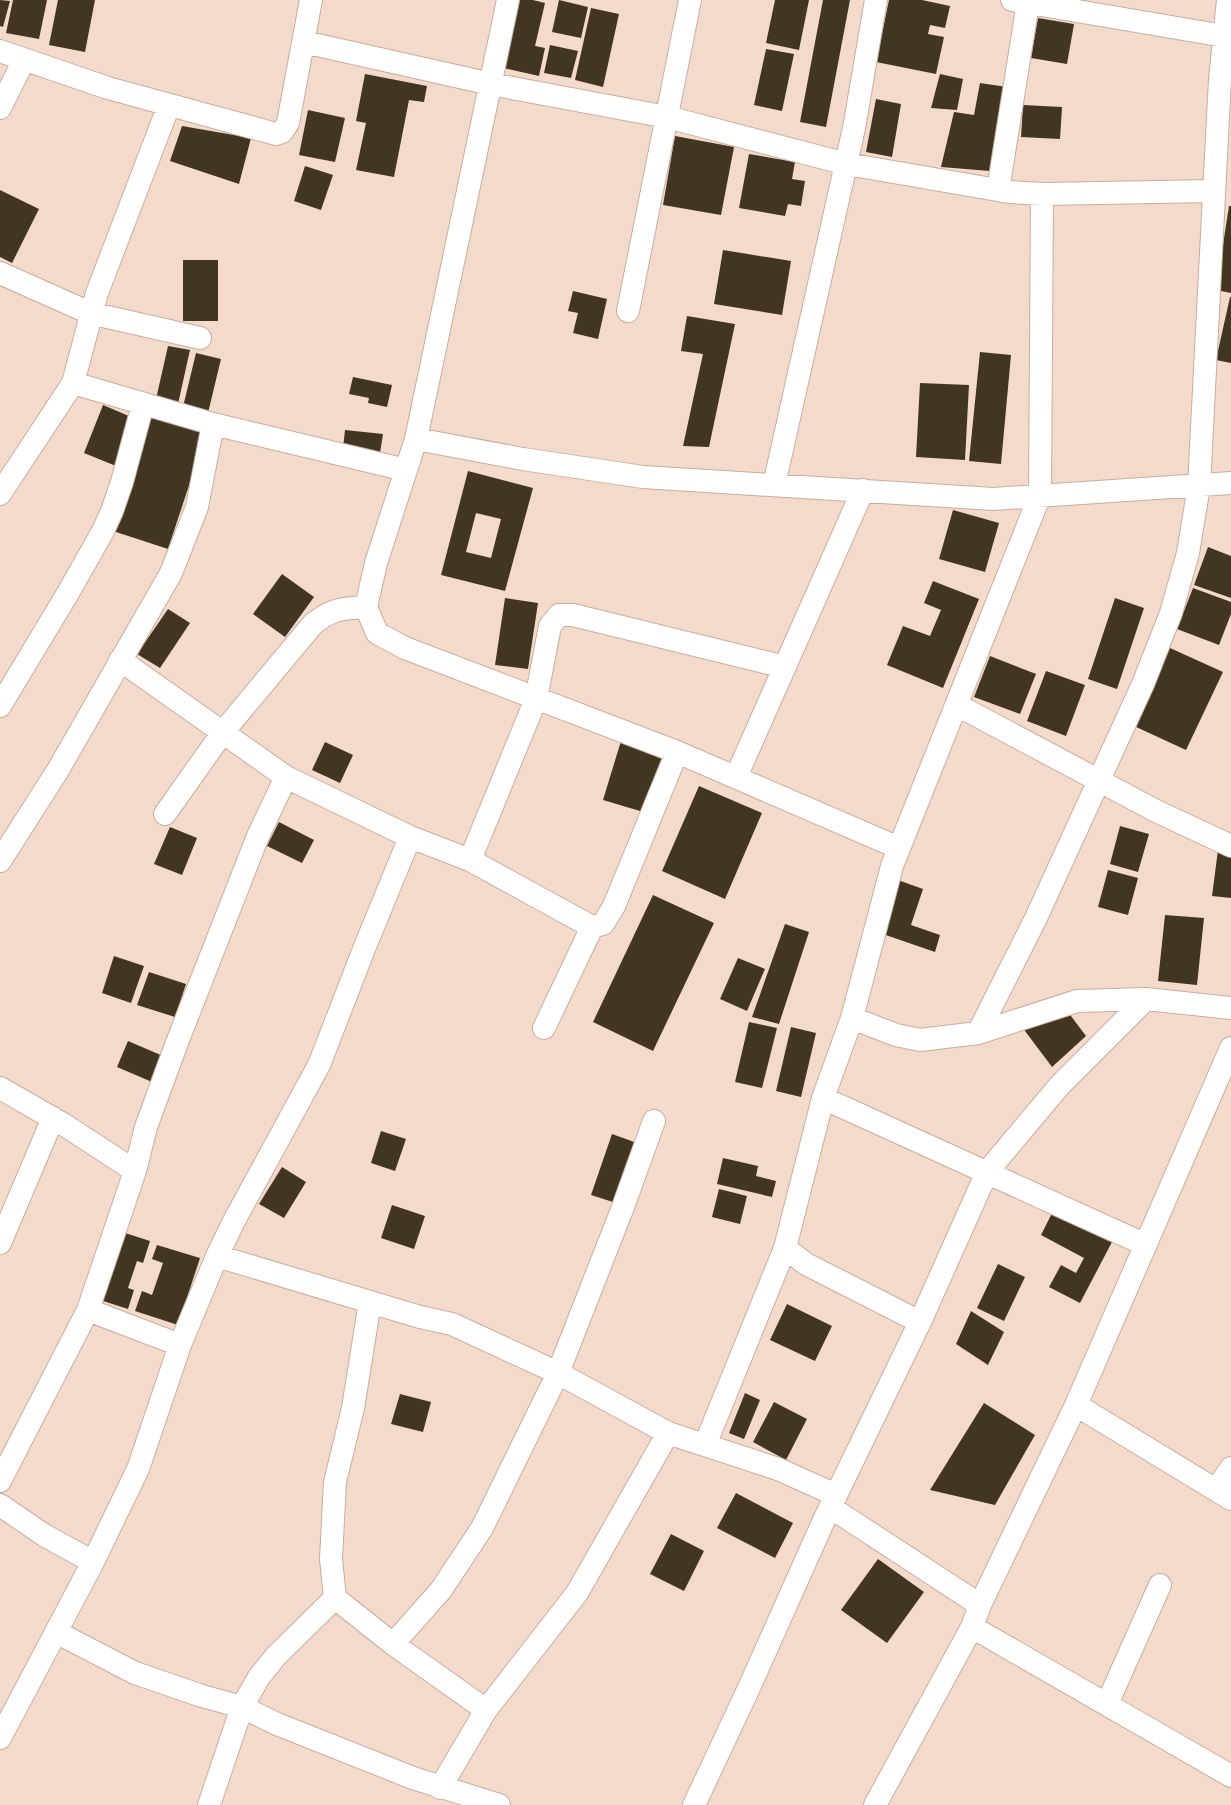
<svg xmlns="http://www.w3.org/2000/svg" width="1231" height="1805" font-family="Quicksand,sans-serif">
  <style>
    .building { fill: #423623; fill-rule: evenodd }
    .lines { fill: none; stroke-linecap: round; stroke-linejoin: round }
    .minor-casing { stroke: #c6ae9f; stroke-width: 24 }
    .minor { stroke: #fff; stroke-width: 22 }
  </style>
  <rect width="100%" height="100%" fill="#f4dacb"/>
  <path class="building" d="M0,0L10,1L3,27L0,26Z
    M13,0H47L39,39L6,33Z
    M58,0H95L85,52L49,45Z
    M519,0H533L545,3L535,46L545,48L539,76L503,68Z
    M559,0L588,7L581,38L552,32Z
    M775,0H809L799,50L766,43Z
    M823,0H850L826,127L800,122Z
    M889,0H922L950,6L945,28L930,25L928,34L944,37L936,74L876,62Z
    M591,8L619,14L603,87L575,80Z
    M1038,18L1074,24L1067,64L1031,58Z
    M550,45L578,51L571,78L544,73Z
    M766,49L794,54L782,111L754,105Z
    M365,74L427,86L424,102L409,100L394,177L356,170L366,123L356,121Z
    M940,74L963,79L957,110L931,108Z
    M980,83L1007,87L990,171L941,167L954,112L974,115Z
    M876,99L901,104L892,157L866,152Z
    M1023,105L1062,107L1060,139L1021,137Z
    M308,110L345,118L335,162L299,155Z
    M182,126L251,138L239,184L170,161Z
    M675,136L734,147L721,215L663,205Z
    M749,154L795,162L792,179L805,181L801,206L788,204L785,216L739,208Z
    M305,166L333,175L321,210L294,201Z
    M0,190L39,209L12,263L0,257Z
    M1229,206H1231V293L1216,290Z
    M723,250L791,261L782,315L714,304Z
    M183,260H218V321H183Z
    M573,291L607,299L598,339L573,333L578,313L568,311Z
    M1230,297H1231V363L1216,360Z
    M687,316L735,324L709,447L683,446L703,354L681,351Z
    M168,346L190,350L178,404L156,399Z
    M980,352L1011,355L1001,464L969,461Z
    M196,353L221,359L208,413L183,407Z
    M353,377L392,385L387,407L368,403L369,398L349,394Z
    M920,383L969,385L965,460L916,457Z
    M103,405L136,419L116,466L84,453Z
    M152,411L208,428L168,549L113,531Z
    M345,430L383,434L380,453L343,448Z
    M468,471L533,488L505,591L441,575ZM476,513L501,519L491,558L466,552Z
    M953,510L999,523L985,572L939,559Z
    M1208,547L1231,556V598L1194,585Z
    M282,574L314,597L285,637L253,614Z
    M933,581L979,599L943,688L887,665L903,626L930,636L941,610L924,603Z
    M1193,588L1231,602V614L1219,645L1177,629Z
    M505,598L538,603L528,669L495,665Z
    M1115,598L1144,608L1117,689L1088,679Z
    M168,609L190,623L160,668L137,654Z
    M1170,648L1223,672L1186,750L1134,726Z
    M990,656L1036,674L1020,714L974,697Z
    M1046,671L1085,685L1066,736L1027,721Z
    M621,741L668,755L650,814L603,800Z
    M325,742L353,755L340,783L312,770Z
    M699,786L762,813L725,899L662,871Z
    M279,822L314,840L302,863L267,846Z
    M1120,826L1149,834L1138,872L1110,864Z
    M170,827L197,838L182,875L154,864Z
    M1218,850L1231,851V898L1212,896Z
    M1108,870L1138,878L1128,915L1098,907Z
    M895,879L923,889L911,925L940,935L935,952L877,932Z
    M653,895L714,923L653,1051L593,1022Z
    M1165,915L1204,918L1197,985L1158,981Z
    M785,924L809,932L779,1024L752,1017Z
    M114,956L144,966L131,1003L102,993Z
    M738,958L765,969L747,1011L720,999Z
    M149,972L186,984L175,1017L137,1005Z
    M1065,1008L1086,1036L1052,1067L1019,1023Z
    M749,1022L777,1028L762,1088L735,1082Z
    M791,1027L816,1033L801,1097L776,1091Z
    M128,1041L163,1056L152,1082L117,1067Z
    M381,1131L406,1139L395,1171L371,1163Z
    M612,1134L637,1143L616,1203L591,1195Z
    M723,1158L758,1166L756,1176L776,1181L772,1197L717,1184Z
    M282,1167L306,1182L284,1218L259,1204Z
    M719,1189L747,1196L740,1224L712,1217Z
    M392,1205L425,1216L414,1249L381,1238Z
    M1053,1211L1112,1242L1080,1303L1049,1287L1061,1265L1076,1273L1084,1258L1041,1235Z
    M122,1232L150,1241L143,1263L137,1261L128,1288L134,1290L128,1309L100,1300Z
    M157,1245L200,1258L178,1325L135,1311L142,1291L152,1295L163,1263L152,1259Z
    M998,1264L1025,1277L1004,1321L977,1308Z
    M787,1304L832,1326L815,1361L770,1340Z
    M971,1311L1004,1332L988,1365L956,1344Z
    M745,1393L760,1400L744,1439L729,1433Z
    M400,1394L431,1402L423,1432L391,1424Z
    M774,1402L807,1419L786,1460L753,1442Z
    M984,1403L1035,1435L995,1505L930,1490Z
    M736,1493L793,1523L775,1558L717,1528Z
    M671,1534L704,1551L684,1591L650,1574Z
    M878,1559L924,1592L887,1643L841,1610Z"/>
  <g class="lines">
    <g class="minor-casing">
      <path id="minor" d="M508,0L416,439L376,563L366,607L377,633L405,648L677,752L899,848
        M1012,0L1224,36
        M304,42L491,84L667,117L847,164L1009,192L1042,194L1214,191
        M0,51L108,88L276,134L282,132L288,123L311,0
        M0,108L24,60
        M998,190L1028,3
        M0,273L90,313L200,338
        M628,311L690,0
        M73,383L213,424L406,470
        M416,439L523,459L643,477L993,499L1231,483
        M774,485L854,128L876,0
        M0,494L73,383L97,293L169,105
        M120,660L286,777L410,837L470,860L592,927L603,924L614,906L677,752
        M957,705L1156,811L1231,846
        M0,706L68,593L103,531L112,511L122,482L143,404
        M736,777L863,490
        M165,814L223,732L313,624C333,608 341,609 366,607
        M470,860L536,699L550,626L559,615H573L785,667
        M0,861L58,770L171,573L197,507L213,424
        M852,1018L896,1035L920,1040L978,1033L1077,1001L1146,999L1231,1008
        M544,1028L592,927
        M978,1033L1036,918L1143,684L1171,613L1188,553L1199,486L1220,79L1228,0
        M0,1088L63,1124L135,1171
        M823,1098L1146,1245
        M0,1243L53,1118
        M217,1256L420,1317L452,1324L558,1373L668,1433L778,1469L836,1495
        M370,1302L353,1408L335,1482L331,1559L335,1598L393,1644L486,1710
        M88,1310L180,1345
        M920,1322L806,1264L785,1248L823,1098L852,1018L892,866L1040,495L1042,194
        M1076,1405L1231,1499
        M705,1445L785,1248
        M0,1481L88,1310L135,1171L146,1127L178,1040L258,836L286,777
        M1216,1490L1231,1468
        M0,1505L44,1535L93,1562
        M830,1507L980,1605
        M972,1627L1231,1776
        M56,1632L135,1673L202,1696L242,1707L259,1677L276,1656L335,1598
        M393,1644L441,1590L482,1528L558,1373L623,1207L654,1121
        M1107,1704L1160,1585
        M0,1738L93,1562L138,1469L180,1345L217,1256L234,1221L319,1065L364,949L410,837
        M440,1788L486,1710L577,1593L668,1433
        M209,1805L242,1707L277,1724L413,1778L499,1805
        M694,1805L748,1690L824,1520L920,1322L987,1172L1060,1085L1146,999
        M875,1805L972,1627L980,1605L1076,1405L1231,1048"/>
    </g>
    <use href="#minor" class="minor"/>
  </g>
</svg>
